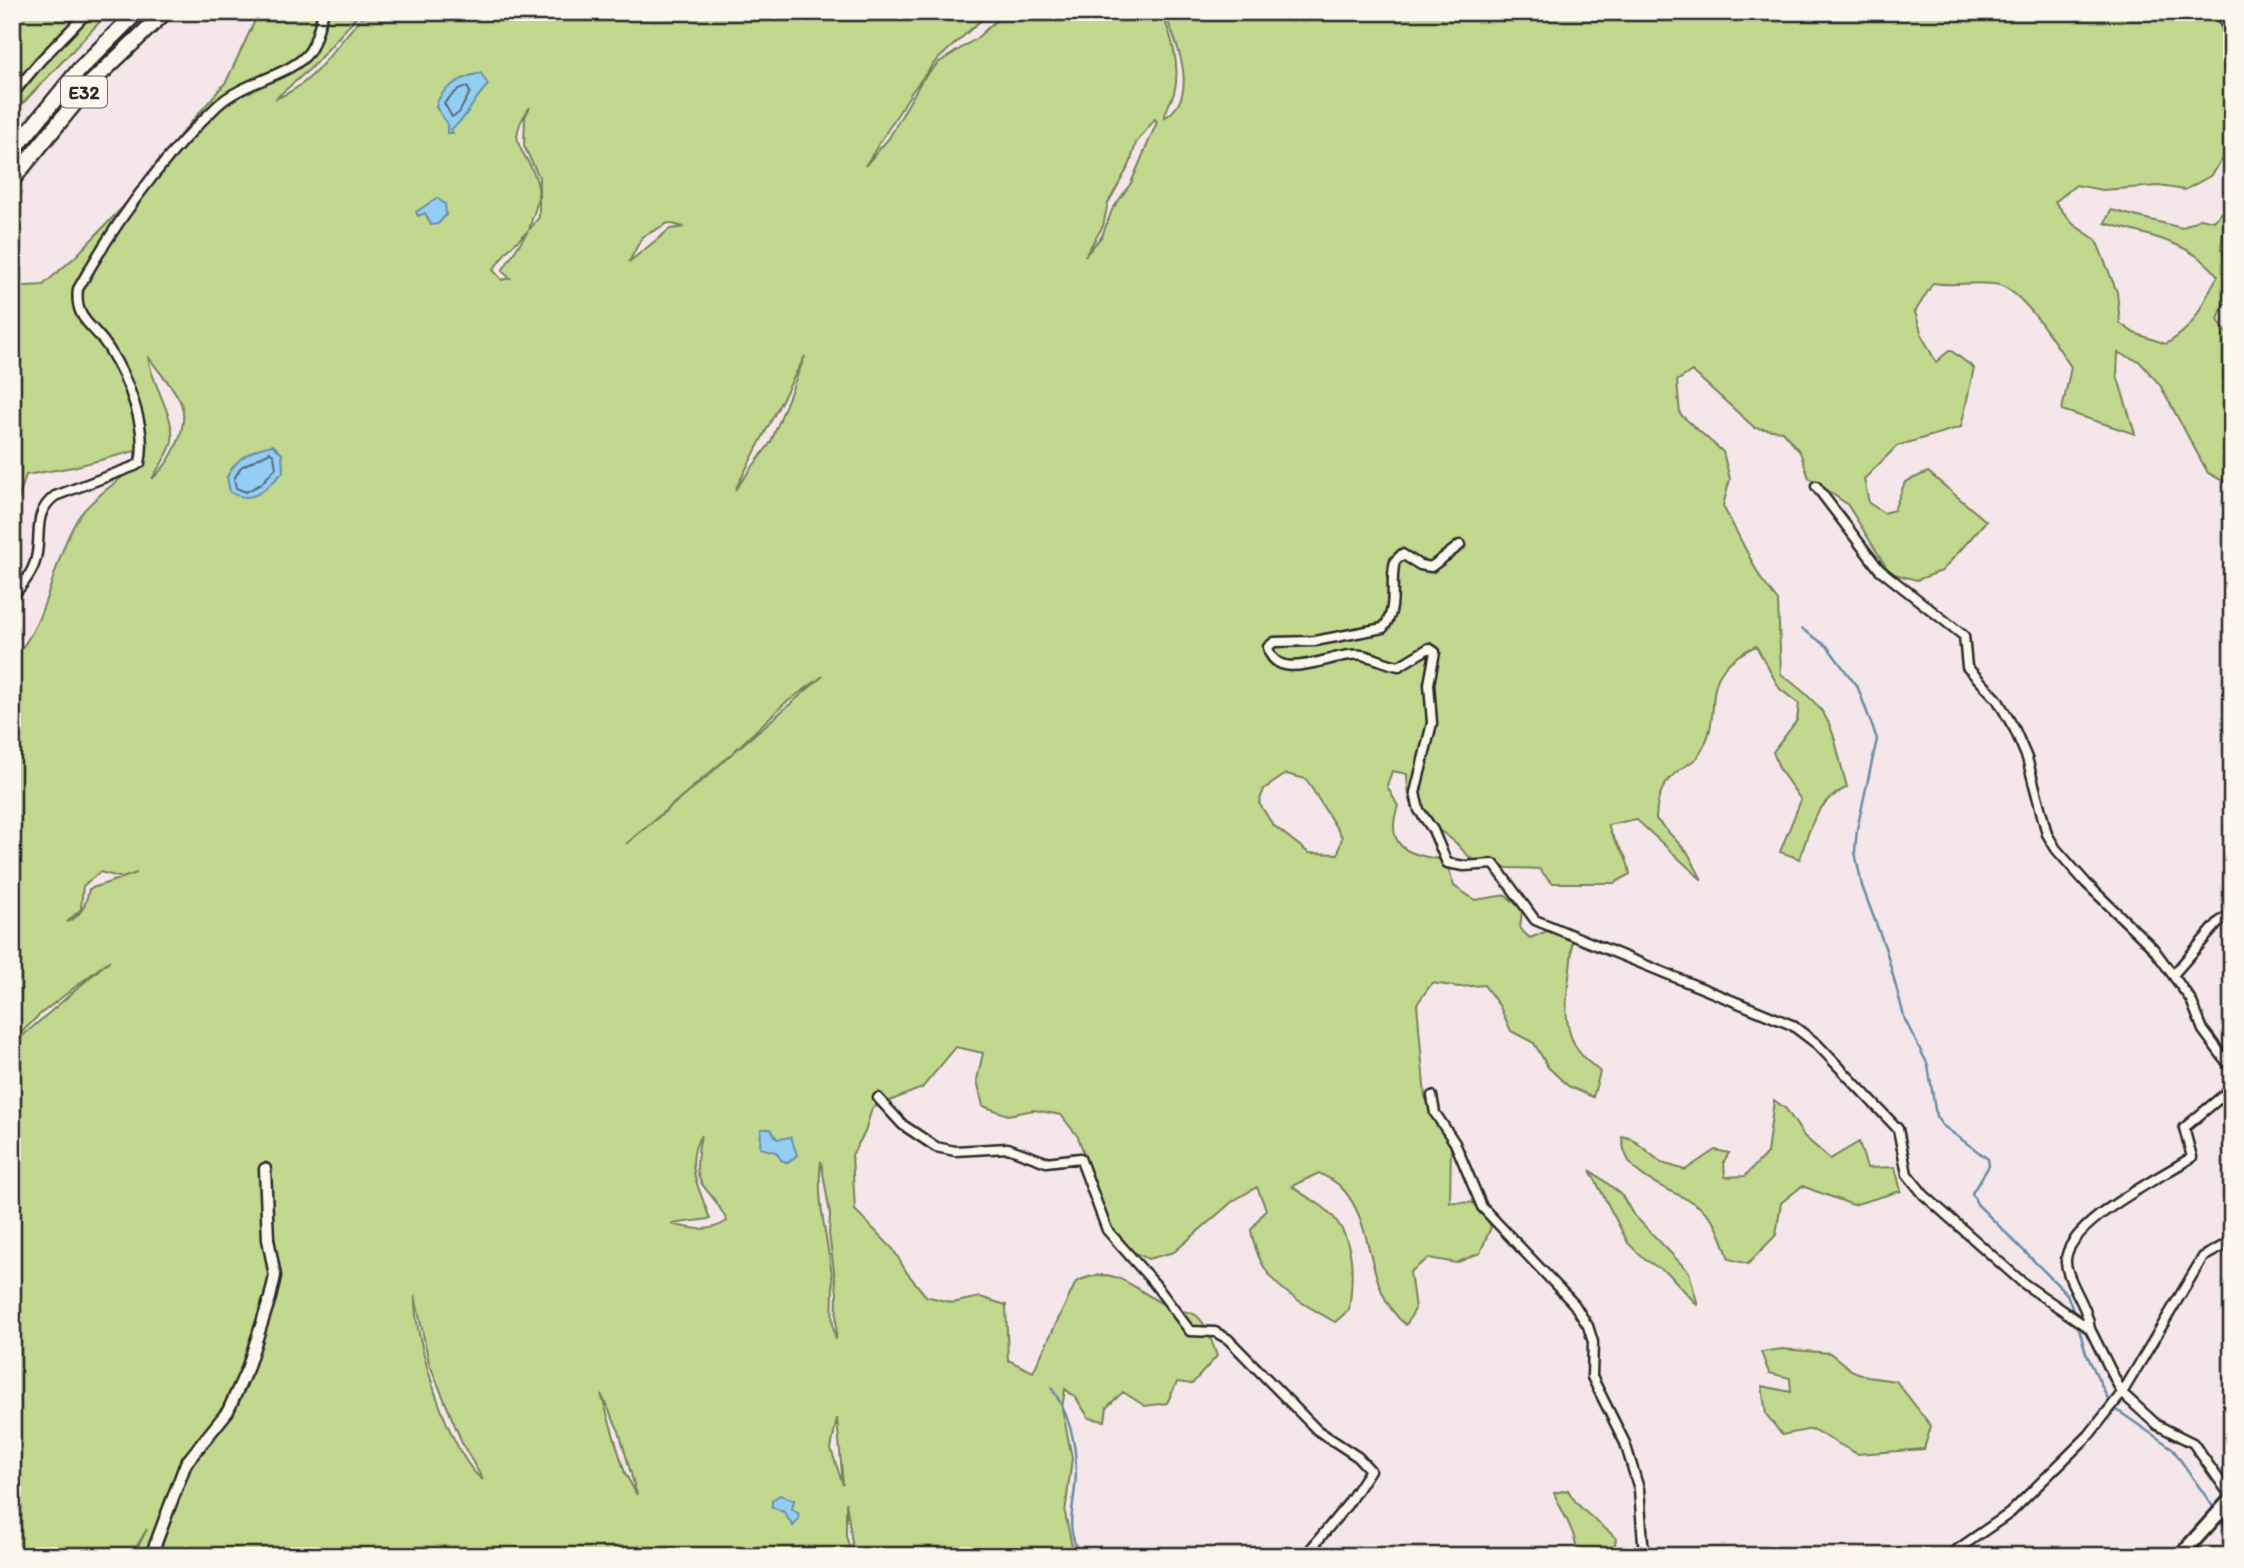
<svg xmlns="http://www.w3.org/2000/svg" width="2244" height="1568" font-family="Itim,sans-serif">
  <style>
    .green { fill: #c1d88e; stroke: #76825c; stroke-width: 2; fill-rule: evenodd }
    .water { fill: #95cef5; stroke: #6b8da4; stroke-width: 2 }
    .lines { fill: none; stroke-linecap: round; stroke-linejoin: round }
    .shore { stroke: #556c7c; stroke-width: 2 }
    .stream { stroke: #6b8da4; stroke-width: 2.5 }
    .minor-casing { stroke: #2b2b2b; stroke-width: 13 }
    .tertiary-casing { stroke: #2b2b2b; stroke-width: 15 }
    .primary-casing { stroke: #2b2b2b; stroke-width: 18 }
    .motorway-casing { stroke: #2b2b2b; stroke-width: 19 }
    .minor { stroke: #fbf7ec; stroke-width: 8 }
    .tertiary { stroke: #fbf7ec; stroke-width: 10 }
    .primary { stroke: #fbf7ec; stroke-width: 12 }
    .motorway { stroke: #fbf7ec; stroke-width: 14 }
    .labels { text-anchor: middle; stroke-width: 5; stroke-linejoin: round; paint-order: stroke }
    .shield { fill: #fbf7ec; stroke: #696865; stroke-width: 2 }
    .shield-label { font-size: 19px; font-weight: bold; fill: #2b2b2b }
  </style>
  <rect width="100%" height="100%" fill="#f5e6ea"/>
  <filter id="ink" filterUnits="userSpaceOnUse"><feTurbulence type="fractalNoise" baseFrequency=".0143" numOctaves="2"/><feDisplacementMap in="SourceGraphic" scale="14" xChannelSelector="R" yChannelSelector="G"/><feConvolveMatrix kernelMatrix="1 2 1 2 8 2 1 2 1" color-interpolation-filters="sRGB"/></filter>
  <g filter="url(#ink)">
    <path class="green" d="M12,12H109L12,115Z
      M259,12H361L312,67L275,99C320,82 334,43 368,12H990L936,61L913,90L865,166L889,138L922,80L938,63L977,38L1005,12H1161C1172,35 1181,68 1174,93C1171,101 1166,110 1164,118C1201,97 1177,42 1164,12H2232V147L2210,176L2185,190L2159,186L2102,190L2076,185L2055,202L2073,224L2096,240L2117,292L2120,323L2134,333L2166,344C2201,323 2198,307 2218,276C2192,241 2144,235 2105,223L2111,210L2182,228L2201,218L2214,221L2221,213L2232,215V224L2229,223L2223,233L2221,249L2232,266V299L2223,305L2218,320L2232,340V486L2208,473L2160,385L2139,361L2118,353L2117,375L2135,434L2062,410L2071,367C2057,346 2024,292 1999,285C1978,280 1954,287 1933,283L1915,312L1923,338L1936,362L1950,350L1974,368L1961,427L1897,446L1864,479L1869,503L1884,513L1894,510L1905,482L1928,472L1986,521L1942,571L1917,580L1890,573L1847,504L1809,478L1800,452L1782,431L1755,428L1692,371L1677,381L1680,414L1723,452L1730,479L1723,506L1761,579L1778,601L1781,674C1838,716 1829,724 1847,787C1815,804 1810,826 1800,859L1780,852L1801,800L1780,770L1773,752L1797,720L1799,704L1780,689L1756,646C1690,676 1729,708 1699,755C1695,761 1688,764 1682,768C1662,782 1657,796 1656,819L1688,853L1702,880L1636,819L1608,825C1614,847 1626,847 1630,874L1614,883H1552L1539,869C1521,867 1502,870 1485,865C1470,861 1466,853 1456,843C1423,814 1409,827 1407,774L1392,771L1387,786L1398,806C1383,849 1411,856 1446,860L1454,886L1475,900L1506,895L1522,910L1520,929L1530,938L1547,931L1571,929C1577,969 1552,1017 1580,1053C1585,1060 1594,1066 1600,1072L1593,1097L1568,1086L1548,1067L1534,1043L1511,1031L1500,1007L1484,985L1459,987L1432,983L1417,1004L1425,1097L1451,1147L1450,1202L1478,1203L1491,1227L1480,1253L1456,1263L1429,1258L1410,1272L1415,1309L1406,1325C1364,1291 1377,1226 1342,1188C1336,1181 1326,1177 1319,1173L1292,1186C1302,1195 1314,1200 1324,1208C1356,1234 1354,1273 1349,1310L1335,1322C1291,1296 1261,1285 1251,1230L1266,1209L1257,1187L1233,1201L1174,1252L1148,1259L1125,1248L1110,1225L1078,1137L1061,1115L1034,1110L1008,1115L983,1106L977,1080L983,1053L956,1047L922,1088L872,1108L865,1132L852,1155L855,1210L893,1249L907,1273L926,1296L952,1303L980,1297L1006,1305L1008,1360L1033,1372L1076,1282C1117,1261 1136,1293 1171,1308C1178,1311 1191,1311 1197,1316C1208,1326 1212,1343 1217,1356L1192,1384L1177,1382L1167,1403L1145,1406L1123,1392L1107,1407L1105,1421L1089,1418L1076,1398L1065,1389L1062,1408L1072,1458L1065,1513L1074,1556H854L846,1502V1536L852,1556H133L147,1529L131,1556H12V1045L110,960L39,1015L12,1042V659C49,624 51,561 78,518C91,499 117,482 135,467V451L73,467L26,475L12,520V287L43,285L75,257L138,191L181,134L226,82ZM530,107L525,117L524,146L539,177V217L529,230C532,216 540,202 538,187C532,151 500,147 530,107ZM1155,119L1157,122L1131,183L1112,210L1102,236L1085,256L1103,226L1108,203L1130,164L1136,143ZM668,223L684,227L670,229L629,262L642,237ZM528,231L502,271L510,278L502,280L493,270L507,251ZM148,356C157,371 173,385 180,401C191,426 171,463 152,479C158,468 167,457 171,445C179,422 150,382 148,356ZM805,356L771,442L735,490ZM823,676L626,844L709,775L784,704ZM1286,774L1306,779L1342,837L1338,854L1309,853L1273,825L1259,803L1264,789ZM100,872L122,878L137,873L89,889C86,904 82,916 67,922L81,909L83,886ZM701,1135C689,1193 706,1177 727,1221C710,1233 691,1229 671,1224L710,1219C700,1189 683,1165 701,1135ZM821,1161L830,1214L829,1234L837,1293L836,1340C829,1319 835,1296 832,1275C827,1238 816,1198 821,1161ZM415,1296L429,1363L463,1445L483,1480C450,1457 413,1337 415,1296ZM601,1394L619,1431L637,1495L625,1473ZM837,1418L843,1485L831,1449Z
      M1774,1100L1786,1109L1804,1136L1830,1159L1859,1142L1867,1168L1895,1167L1901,1191L1853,1205L1802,1186L1781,1203L1776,1235L1748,1264L1729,1259C1724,1245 1720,1229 1711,1218C1684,1185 1624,1189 1622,1136L1632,1139L1662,1163L1685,1170L1715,1150L1729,1153L1724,1161L1725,1177L1745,1176L1767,1153Z
      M1590,1170L1621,1194L1633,1214L1689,1272L1698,1306L1669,1274L1644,1259L1628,1243Z
      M1782,1349L1830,1353L1851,1370L1867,1377L1896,1381L1931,1426L1924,1449L1857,1454L1812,1429L1782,1435L1766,1414L1762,1386L1791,1392L1790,1378L1769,1373L1761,1352Z
      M1568,1490C1579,1511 1598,1521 1616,1538L1613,1556H1577C1578,1535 1562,1513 1554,1493Z"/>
    <path class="water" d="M481,73L488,85C473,99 468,118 451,129L453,133H447V123L436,107C439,88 464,76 481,73Z
      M437,198L445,204L446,215L438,224L431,225L425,213L418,216L416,212Z
      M273,445L282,454L283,472C267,488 253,506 230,492L227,477C235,459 253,448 273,445Z
      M761,1129H771L777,1139L791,1137L797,1155L788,1163L781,1160L776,1152L760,1148Z
      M780,1495L794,1500L792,1509L798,1513L799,1519L793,1526L784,1512L772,1507V1500Z"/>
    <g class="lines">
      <path class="shore" d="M467,87L470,92L459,113L452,117L444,103L459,89Z
        M270,452L274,456L276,468L261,484L246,492L236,488L234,479L241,467Z"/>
      <path class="stream" d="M1802,629L1827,646L1858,688L1877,739L1857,829L1855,852L1862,886L1886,950L1905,1020L1928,1065L1936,1116L1942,1125L1988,1159L1989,1166L1972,1193L1977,1204L2067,1294L2075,1316
        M2078,1325L2086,1353L2110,1403
        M1051,1387C1071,1417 1079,1450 1075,1487C1072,1516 1066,1527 1080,1556
        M2114,1408L2172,1448L2216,1511
        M2220,1517L2232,1538"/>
      <g class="minor-casing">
        <path id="minor" d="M2224,12V21L2232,35
          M12,95L41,60L88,12
          M1816,486L1879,569L1964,636L1967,667L1997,699L2015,730L2027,758L2047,834L2056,849L2086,883L2153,948L2191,1000L2203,1030L2232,1069
          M1460,545L1431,567L1420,565L1402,554L1395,561C1389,582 1399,610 1383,628L1315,641L1274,642L1268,647C1276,687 1337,650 1362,655C1374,657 1386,664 1399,666L1429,648L1435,652L1429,684L1432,723L1415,793L1419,810L1433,830L1447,863L1464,866L1494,864L1535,920L1792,1025L1817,1044L1898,1129L1907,1174L1924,1195L2023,1283L2090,1329L2122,1393L2157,1425L2193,1443L2232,1498
          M12,597C22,585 33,573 36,558C42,533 32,514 55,496L135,466L140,463C148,428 128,379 109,349C94,324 74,321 78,289C116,221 161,159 217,106C243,81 291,76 309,52C317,41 318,25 324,12
          M2173,975L2219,922L2232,913
          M1432,1096L1435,1113L1455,1143L1482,1207L1574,1304L1588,1326L1593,1342L1592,1377L1625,1443L1639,1489L1644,1556
          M878,1098L903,1125L936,1147L955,1151L1008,1148L1046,1162L1080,1158L1107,1230L1154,1283L1190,1331L1215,1332L1228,1339L1317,1430L1358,1457L1370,1470L1347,1505L1305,1556
          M2090,1329C2087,1303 2068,1284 2066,1263C2063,1224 2162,1177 2192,1157L2184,1128L2232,1088
          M1948,1556L2010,1513L2089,1435L2122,1393L2203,1257L2232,1241"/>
      </g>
      <g class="tertiary-casing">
        <path id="tertiary" d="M151,1556L186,1463L228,1411L247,1369L270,1298L275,1276L268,1239L265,1169"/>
      </g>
      <g class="primary-casing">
        <path id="primary" d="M2180,1556L2232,1498"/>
      </g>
      <g class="motorway-casing">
        <path id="motorway" d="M12,152L79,70L137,12
          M12,180L92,82L165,12"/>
      </g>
      <use href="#minor" class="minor"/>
      <use href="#tertiary" class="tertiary"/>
      <use href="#primary" class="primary"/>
      <use href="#motorway" class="motorway"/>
    </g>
  </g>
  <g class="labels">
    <rect class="shield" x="61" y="76.5" width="46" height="31" rx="5"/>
    <g class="shield-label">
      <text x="84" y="99">E32</text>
    </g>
  </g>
  <rect width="2244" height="1568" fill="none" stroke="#fbf7ec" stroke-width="42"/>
  <rect x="21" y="21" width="2202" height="1526" fill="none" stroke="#2b2b2b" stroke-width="2.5" filter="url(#ink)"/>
</svg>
